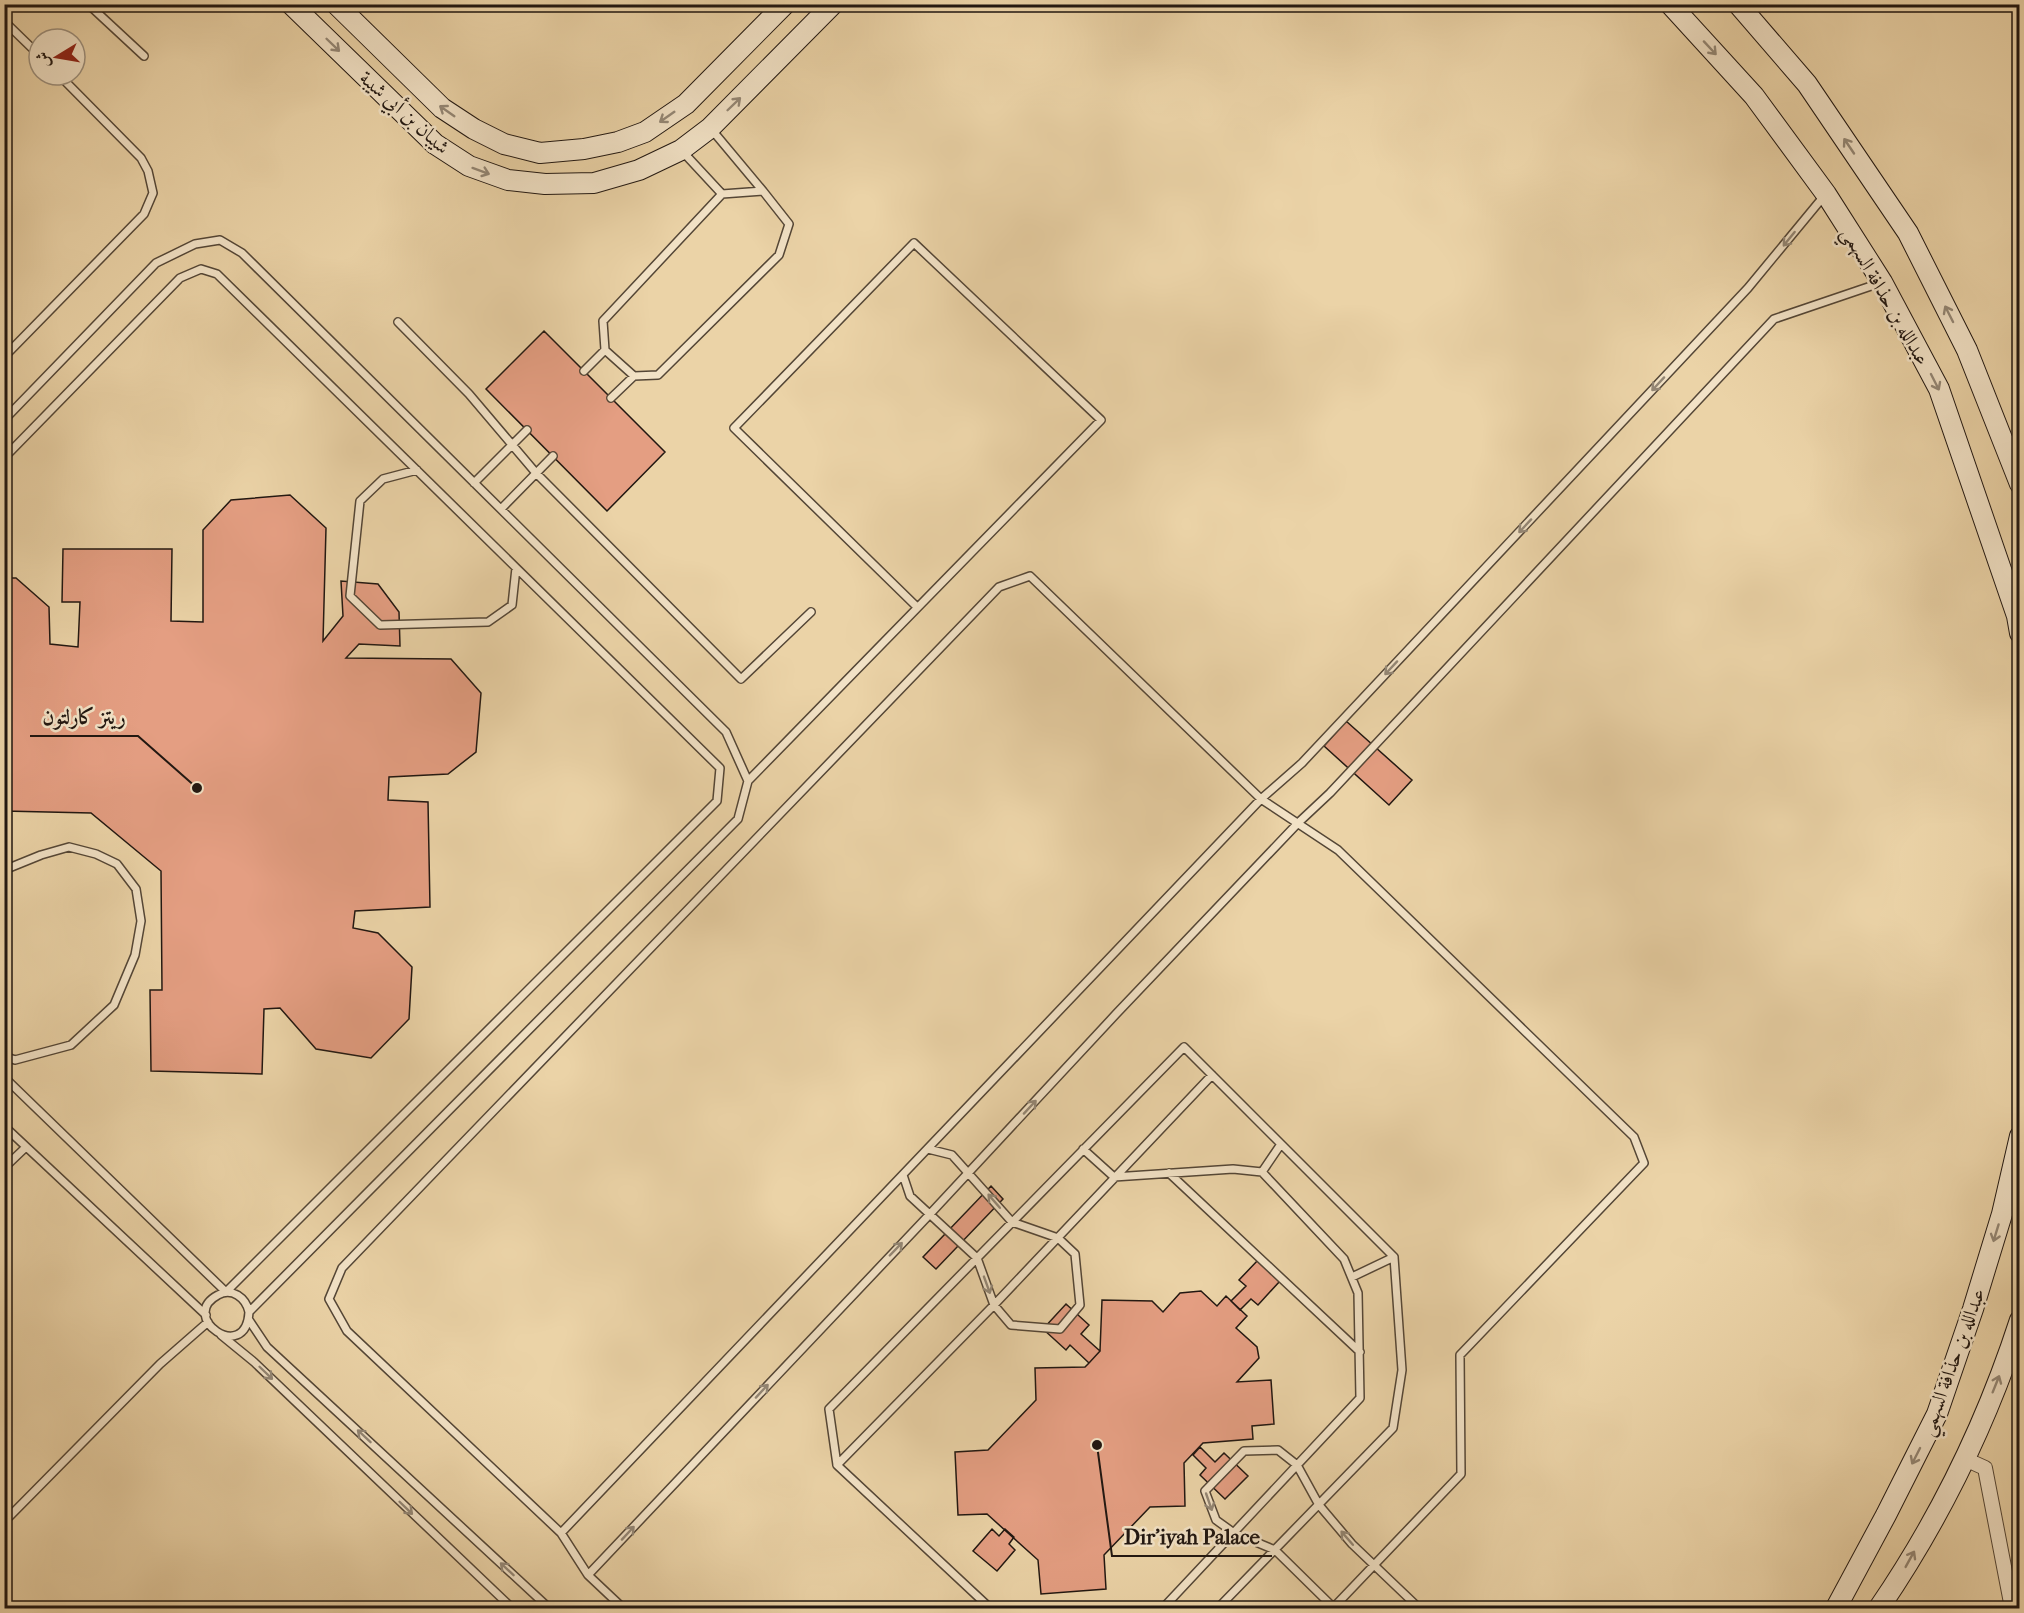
<svg xmlns="http://www.w3.org/2000/svg" width="2024" height="1613" font-family="'IM FELL French Canon',Amiri,serif">
  <style>
    .building { fill: #e49e82; stroke: #211711; stroke-width: 1.5 }
    .lines { fill: none; stroke-linecap: round; stroke-linejoin: round }
    .lane-casing { stroke: #544636; stroke-width: 10 }
    .street-casing { stroke: #544636; stroke-width: 16 }
    .secondary-casing { stroke: #211711; stroke-width: 22 }
    .lane { stroke: #f2e2c6; stroke-width: 7 }
    .street { stroke: #f2e2c6; stroke-width: 14 }
    .secondary { stroke: #f2e2c6; stroke-width: 20 }
    .oneway { stroke: #948775 }
    .labels { text-anchor: middle; stroke-width: 5; stroke-linejoin: round; paint-order: stroke }
    .street-label { font-size: 20px; fill: #211711; stroke: #f2e2c6 }
    .leader { fill: none; stroke: #211711; stroke-width: 2 }
    .callout-dot { fill: #211711; stroke: #f2e2c6; stroke-width: 2 }
    .callout-label { font-size: 21px; text-anchor: middle; font-weight: bold; fill: #211711; stroke: #f2e2c6; stroke-width: 5; stroke-linejoin: round; paint-order: stroke }
  </style>
  <rect width="100%" height="100%" fill="#ebd3a7"/>
  <filter id="stains"><feTurbulence type="fractalNoise" baseFrequency=".00333" numOctaves="4"/><feColorMatrix values="0 0 0 0 .2 0 0 0 0 .09 0 0 0 0 .02 0 0 0 .5 -.17"/></filter>
  <radialGradient id="worn" r=".72"><stop offset=".6" stop-color="#630" stop-opacity="0"/><stop offset="1" stop-color="#630" stop-opacity=".3"/></radialGradient>
  <path class="building" d="M544,331L665,452L607,511L486,389Z
    M290,495L326,528L323,641L343,616L341,581L378,584L399,612L400,646L359,644L346,658L451,659L481,693L476,752L448,774L389,777L388,800L428,802L430,907L355,911L353,928L378,933L412,967L409,1019L371,1058L316,1049L280,1008L264,1009L262,1074L151,1071L150,990H162L161,871L91,813L4,811V578H16L49,607L50,644L78,647L80,602H62L63,549H172L171,621L203,622V530L231,500Z
    M1346,721L1412,780L1389,805L1324,746Z
    M991,1186L1003,1199L936,1269L923,1257Z
    M1258,1260L1280,1281L1258,1305L1251,1299L1240,1310L1231,1301L1246,1286L1239,1280Z
    M1201,1291L1217,1306L1226,1296L1247,1316L1236,1328L1257,1347L1259,1358L1237,1382L1271,1380L1274,1424L1252,1426L1253,1439L1203,1443L1184,1463L1185,1506L1150,1507L1104,1555L1106,1589L1041,1594L1038,1560L987,1514L958,1515L955,1452L988,1450L1036,1400L1035,1368L1085,1367L1089,1363L1100,1351L1102,1300L1152,1301L1163,1312L1180,1293Z
    M1066,1304L1089,1325L1081,1334L1100,1351L1089,1363L1070,1345L1066,1350L1043,1329Z
    M1200,1447L1215,1462L1224,1453L1248,1476L1225,1499L1200,1475L1206,1468L1193,1455Z
    M992,1529L999,1536L1005,1529L1014,1537L1009,1544L1015,1550L997,1571L973,1551Z"/>
  <g class="lines">
    <g class="lane-casing">
      <path id="lane" d="M88,4L144,56
        M4,21L39,55
        M712,130L763,191
        M683,152L722,194
        M763,191L789,224L779,255L658,375L634,376L605,350L603,321L722,194Z
        M398,322L469,394L536,473L741,679L811,612
        M4,357L144,214L153,193L148,171L141,158L59,75
        M584,371L605,350
        M611,398L634,376
        M4,420L156,263L195,244L220,240L242,253L726,732L748,781L738,819L249,1312C246,1365 177,1317 218,1295C232,1287 246,1298 249,1312
        M4,458L180,278L201,269L217,274L720,768L717,801L226,1292L4,1077
        M417,470L383,479L360,501L350,596L380,625L488,622L512,605L516,568
        M474,483L527,430
        M501,509L553,456
        M748,781L1101,420L914,243L734,428L917,607
        M4,870L41,855L69,847L96,854L117,864L136,889L141,921L135,955L114,1005L71,1045L15,1060L4,1056
        M4,1126L206,1315
        M1083,1149L1114,1177L1233,1169L1262,1172L1344,1259L1358,1293L1360,1398L1163,1608
        M4,1168L26,1147
        M1262,1172L1281,1144
        M1169,1173L1360,1352
        M903,1175L910,1196L977,1258L994,1305L1011,1325L1060,1329L1080,1305L1075,1254L1058,1238L1012,1222L952,1155L928,1149
        M1352,1277L1394,1257
        M249,1320L267,1347L549,1608
        M221,1335L254,1362L512,1608
        M837,1465L994,1305L1212,1075
        M4,1522L160,1364L208,1322
        M561,1533L1261,799L1302,763L1748,288L1824,196
        M588,1575L930,1214L1116,1014L1298,823L1330,793L1774,319L1880,283
        M623,1608L588,1575L561,1533L347,1331L329,1299L342,1268L999,587L1030,576L1261,799L1338,850L1634,1137L1644,1163L1460,1355L1461,1474L1333,1608
        M990,1608L837,1465L829,1409L1184,1047L1394,1257L1402,1370L1393,1428L1218,1608
        M1334,1608L1275,1550L1234,1533L1216,1520L1205,1491L1244,1451L1278,1450L1297,1465L1319,1505L1352,1544L1419,1608"/>
    </g>
    <g class="street-casing">
      <path id="street" d="M1965,1459L1985,1468L2012,1608"/>
    </g>
    <g class="secondary-casing">
      <path id="secondary" d="M291,4L435,144L469,166L508,180L545,184L594,183L639,170L681,150L710,128L833,4
        M336,4L442,108L474,129L504,144L540,153L584,149L618,142L645,132L686,104L785,4
        M1670,4L1754,96L1826,194L1882,282L1939,389L2017,616L2020,633
        M1738,4L1807,84L1908,233L1967,350L2020,484
        M1836,1608L1886,1515L1937,1414L1973,1309L2002,1214L2020,1136
        M1879,1608C1939,1520 1987,1422 2020,1320"/>
    </g>
    <use href="#lane" class="lane"/>
    <use href="#street" class="street"/>
    <use href="#secondary" class="secondary"/>
  </g>
  <defs><path id="oneway-shaft" d="M-6 0H5M1.5-3L5.5 0L1.5 3" fill="none" stroke-width="1.6" stroke-linecap="round" stroke-linejoin="round" transform="scale(1.5)"/></defs>
  <g class="oneway">
    <use href="#oneway-shaft" transform="translate(333 45) rotate(44)"/>
    <use href="#oneway-shaft" transform="translate(1710 48) rotate(47)"/>
    <use href="#oneway-shaft" transform="translate(734 104) rotate(-44)"/>
    <use href="#oneway-shaft" transform="translate(447 111) rotate(-145)"/>
    <use href="#oneway-shaft" transform="translate(667 117) rotate(145)"/>
    <use href="#oneway-shaft" transform="translate(1849 146) rotate(-124)"/>
    <use href="#oneway-shaft" transform="translate(481 171) rotate(20)"/>
    <use href="#oneway-shaft" transform="translate(1789 239) rotate(129)"/>
    <use href="#oneway-shaft" transform="translate(1949 314) rotate(-117)"/>
    <use href="#oneway-shaft" transform="translate(1935 382) rotate(63)"/>
    <use href="#oneway-shaft" transform="translate(1658 384) rotate(133)"/>
    <use href="#oneway-shaft" transform="translate(1525 526) rotate(133)"/>
    <use href="#oneway-shaft" transform="translate(1391 668) rotate(133)"/>
    <use href="#oneway-shaft" transform="translate(1030 1107) rotate(-47)"/>
    <use href="#oneway-shaft" transform="translate(994 1201) rotate(-131)"/>
    <use href="#oneway-shaft" transform="translate(1996 1233) rotate(107)"/>
    <use href="#oneway-shaft" transform="translate(896 1249) rotate(-46)"/>
    <use href="#oneway-shaft" transform="translate(987 1285) rotate(70)"/>
    <use href="#oneway-shaft" transform="translate(266 1373) rotate(44)"/>
    <use href="#oneway-shaft" transform="translate(1996 1384) rotate(-68)"/>
    <use href="#oneway-shaft" transform="translate(762 1391) rotate(-47)"/>
    <use href="#oneway-shaft" transform="translate(364 1436) rotate(-137)"/>
    <use href="#oneway-shaft" transform="translate(1916 1456) rotate(117)"/>
    <use href="#oneway-shaft" transform="translate(1209 1502) rotate(71)"/>
    <use href="#oneway-shaft" transform="translate(406 1508) rotate(44)"/>
    <use href="#oneway-shaft" transform="translate(628 1533) rotate(-47)"/>
    <use href="#oneway-shaft" transform="translate(1347 1538) rotate(-131)"/>
    <use href="#oneway-shaft" transform="translate(1910 1559) rotate(-61)"/>
    <use href="#oneway-shaft" transform="translate(507 1569) rotate(-137)"/>
  </g>
  <g class="labels">
    <g class="street-label">
      <text transform="translate(405 112) rotate(42)" y="7">شيبان بن أبي شيبة</text>
      <text transform="translate(1886 296) rotate(60)" y="7">عبدالله بن حذافة السهمي</text>
      <text transform="translate(1952 1362) rotate(-70)" y="7">عبدالله بن حذافة السهمي</text>
    </g>
  </g>
  <path class="leader" d="M197 788L138 736H30M1097 1445L1112 1556H1272"/>
  <g class="callout-dot">
    <circle cx="197" cy="788" r="6"/>
    <circle cx="1097" cy="1445" r="6"/>
  </g>
  <g class="callout-label">
    <text x="84" y="724">ريتز كارلتون</text>
    <text x="1192" y="1544">Dir'iyah Palace</text>
  </g>
  <rect width="2024" height="1613" fill="none" stroke="#ebd3a7" stroke-width="24"/>
  <rect x="6" y="6" width="2012" height="1601" fill="none" stroke="#211711" stroke-width="3"/>
  <rect x="12" y="12" width="2000" height="1589" fill="none" stroke="#211711" stroke-width="1.5"/>
  <g transform="translate(57 57) rotate(259)"><circle r="28" fill="#f2e2c6" stroke="#9e917e" stroke-width="1.5"/>
  <path d="M0-4.5L10 22L0 15L-10 22Z" fill="#8f2418"/>
  <text y="-9" font-size="16" font-weight="bold" text-anchor="middle" fill="#211711">ش</text>
  </g>
  <rect width="100%" height="100%" filter="url(#stains)"/>
  <rect width="100%" height="100%" fill="url(#worn)"/>
</svg>
